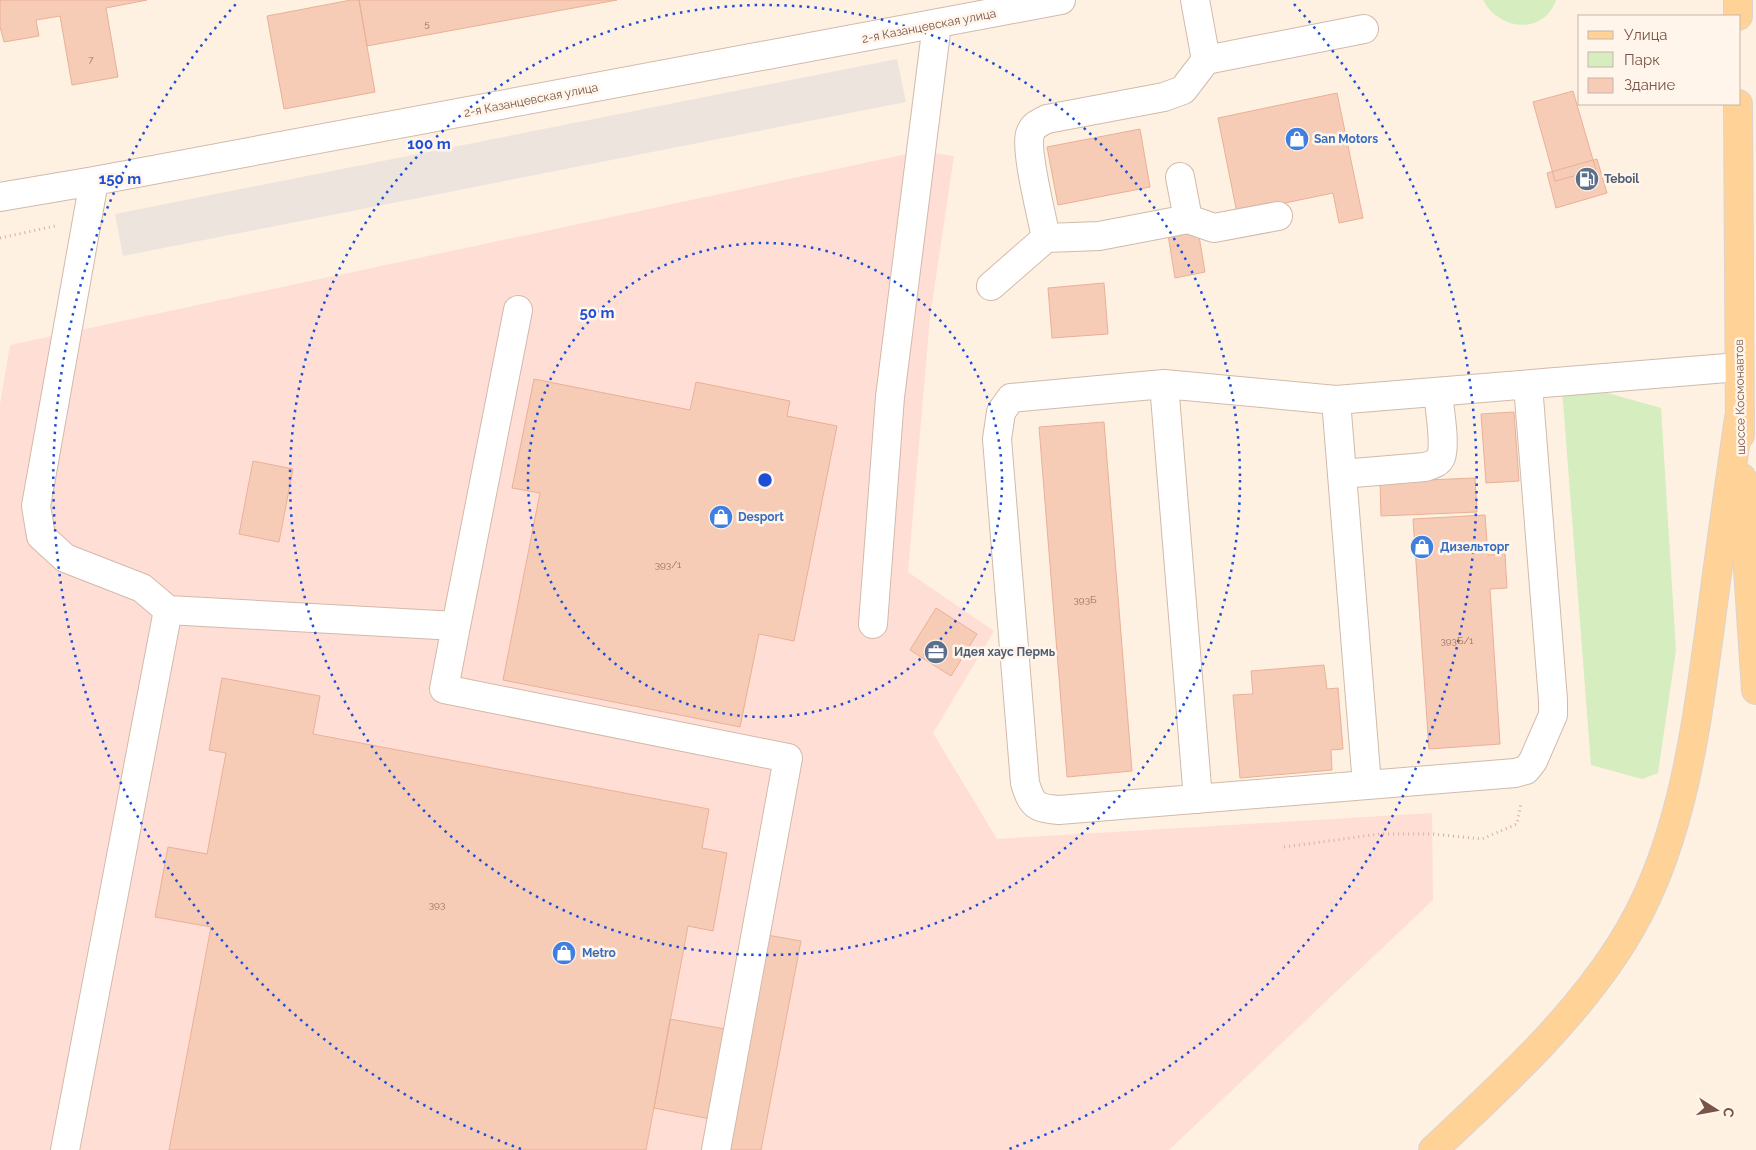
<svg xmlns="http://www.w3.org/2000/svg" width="1756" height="1150" font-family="Raleway,sans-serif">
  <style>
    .commercial { fill: #ffdfd5 }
    .industrial { fill: #ede4de }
    .green { fill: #d5edbf }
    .building { fill: #f6ccb7; stroke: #eab096 }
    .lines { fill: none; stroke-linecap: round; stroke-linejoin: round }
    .minor-casing { stroke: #d2baaa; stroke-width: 30 }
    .major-casing { stroke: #dcd3cf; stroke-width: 30 }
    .path { stroke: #dbaf9a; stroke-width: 3; stroke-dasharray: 1 4; stroke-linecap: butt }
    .minor { stroke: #fff; stroke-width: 28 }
    .major { stroke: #ffd298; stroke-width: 28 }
    .ring { fill: none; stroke: #1d4ed8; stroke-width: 2.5; stroke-dasharray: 2.5 5 }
    .labels { text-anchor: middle; stroke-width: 5; stroke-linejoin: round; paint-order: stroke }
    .number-label { font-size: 10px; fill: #987262 }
    .street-label { font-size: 12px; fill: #785446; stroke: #fff5ea }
    .shop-label { font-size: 12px; font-weight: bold; fill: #366cbe; stroke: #fff5ea; text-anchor: start }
    .service-label { font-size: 12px; font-weight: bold; fill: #4e5e75; stroke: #fff5ea; text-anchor: start }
    .centre { fill: #1d4ed8; stroke: #fff5ea; stroke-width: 2.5 }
    .ring-label { font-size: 15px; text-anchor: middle; font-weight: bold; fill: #1d4ed8; stroke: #fff5ea; stroke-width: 5; stroke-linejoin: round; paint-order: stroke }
  </style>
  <rect width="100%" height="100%" fill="#fef1e2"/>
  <path class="commercial" d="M921,151L954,156L930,317L908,572L994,631L933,733L997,839L1432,813L1433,900L1169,1150H0V404L10,345Z"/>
  <path class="industrial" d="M897,59L906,102L123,256L115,214Z"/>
  <path class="green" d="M1483,0H1556C1544,36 1498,30 1483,0Z
    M1586,387L1661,408L1676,650L1658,773L1642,779L1591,765L1562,389Z"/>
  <path class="building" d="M0,0H147L106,8L118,77L72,85L60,16L36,20L39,36L4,42L0,27Z
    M351,0H359L375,92L284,109L267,16Z
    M359,0H617L367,46Z
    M1573,91L1596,170L1555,181L1533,102Z
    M1337,93L1363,218L1339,223L1333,193L1237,213L1218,118Z
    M1140,129L1150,187L1058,205L1047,147Z
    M1597,159L1607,193L1556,208L1547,173Z
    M1198,230L1205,272L1175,278L1168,235Z
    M1104,283L1108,334L1052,338L1048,288Z
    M534,379L690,410L696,382L790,401L787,416L837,426L794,641L759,634L740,727L503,680L540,493L512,488Z
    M1514,412L1519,481L1486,483L1481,414Z
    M1104,422L1132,771L1067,777L1039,427Z
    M253,461L293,469L279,542L239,534Z
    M1475,478L1477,512L1381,516L1380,482Z
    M1485,515L1488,555L1505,554L1507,588L1490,589L1500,744L1429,749L1413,519Z
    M936,608L977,634L951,676L910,650Z
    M1324,665L1327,689L1338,688L1343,749L1331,750L1332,770L1240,778L1233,695L1253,694L1251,671Z
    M222,678L320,696L313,734L709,809L702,848L727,853L713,931L688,926L646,1150H169L211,927L155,917L168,847L207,854L226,753L209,750Z
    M744,931L801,941L761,1150H704L710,1119L654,1108L670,1019L725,1029Z"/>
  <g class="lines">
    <g class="minor-casing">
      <path id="minor" d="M1195,0L1206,60L1364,29
        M1180,177L1188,219
        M94,181L36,506L41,536L65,558L142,588L168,610
        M0,197L94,181L1061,0
        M1046,238L1099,236L1188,219L1214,228L1278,216
        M991,286L1046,238C1042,217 1025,151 1030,134C1033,125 1039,123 1047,119L1164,97L1183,90L1206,60
        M1164,384L1198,799
        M1528,385L1553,700V715L1533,761L1526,770L1515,773L1059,810C1036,808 1032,806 1025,783L997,439L1001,412L1011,398L1164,384L1336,400L1739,367
        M1336,400L1367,785
        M1342,474L1425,467C1431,465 1439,463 1441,457C1446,443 1439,407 1438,392
        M873,624L890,397L937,24
        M456,626L444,689L788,758L716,1150
        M65,1150L168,610L456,626L518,310"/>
    </g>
    <g class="major-casing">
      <path id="major" d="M1738,16V0
        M1738,104L1740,435
        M1742,478L1756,690
        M1433,1150C1500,1087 1570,1024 1620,946C1681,852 1695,735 1710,627C1719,557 1729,487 1739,418"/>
    </g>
    <path class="path" d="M0,238L55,226
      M1284,847L1380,834H1432L1482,839L1517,824L1521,803"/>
    <use href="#minor" class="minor"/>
    <use href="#major" class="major"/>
  </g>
  <g class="ring">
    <circle cx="765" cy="480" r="237"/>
    <circle cx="765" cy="480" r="475"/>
    <path d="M521 1149A712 712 0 0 1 236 4M1294 4A712 712 0 0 1 1009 1149"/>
  </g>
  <defs>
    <g id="shop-disc" transform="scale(1.25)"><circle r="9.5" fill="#3f7fe0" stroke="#fff5ea"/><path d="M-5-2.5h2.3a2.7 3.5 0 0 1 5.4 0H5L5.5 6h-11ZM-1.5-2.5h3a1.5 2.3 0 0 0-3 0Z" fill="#fff"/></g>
    <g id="fuel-disc" transform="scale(1.25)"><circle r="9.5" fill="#5c6f8a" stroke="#fff5ea"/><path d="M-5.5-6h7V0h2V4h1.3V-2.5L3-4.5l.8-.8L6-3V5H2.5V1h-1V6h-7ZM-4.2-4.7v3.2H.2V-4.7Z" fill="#fff"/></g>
    <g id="office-disc" transform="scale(1.25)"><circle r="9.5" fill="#5c6f8a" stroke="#fff5ea"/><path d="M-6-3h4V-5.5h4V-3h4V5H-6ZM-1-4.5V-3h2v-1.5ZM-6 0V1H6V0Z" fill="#fff"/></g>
  </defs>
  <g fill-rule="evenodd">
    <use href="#shop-disc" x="1297" y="139"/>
    <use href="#fuel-disc" x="1587" y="179"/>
    <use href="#shop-disc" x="721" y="517"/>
    <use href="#shop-disc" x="1422" y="547"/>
    <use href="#office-disc" x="936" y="652"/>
    <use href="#shop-disc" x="564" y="953"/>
  </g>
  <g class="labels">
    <g class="number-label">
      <text x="427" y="27">5</text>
      <text x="91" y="63">7</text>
      <text x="668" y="568">393/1</text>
      <text x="1085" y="603">393Б</text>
      <text x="1457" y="644">393Б/1</text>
      <text x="437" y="908">393</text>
    </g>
    <g class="street-label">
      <text transform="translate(929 26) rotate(-11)" y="4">2-я Казанцевская улица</text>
      <text transform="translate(531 100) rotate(-11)" y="4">2-я Казанцевская улица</text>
      <text transform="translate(1740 397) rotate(-91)" y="4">шоссе Космонавтов</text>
    </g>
    <g class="shop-label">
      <text x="1314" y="143">San Motors</text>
      <text x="738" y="521">Desport</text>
      <text x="1440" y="551">Дизельторг</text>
      <text x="582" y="957">Metro</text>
    </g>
    <g class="service-label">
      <text x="1604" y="183">Teboil</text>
      <text x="954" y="656">Идея хаус Пермь</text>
    </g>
  </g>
  <circle cx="765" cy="480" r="8" class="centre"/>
  <g class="ring-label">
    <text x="429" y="149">100 m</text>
    <text x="120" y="184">150 m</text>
    <text x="597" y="318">50 m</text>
  </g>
  <rect x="1578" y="15" width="162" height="90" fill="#fff5ea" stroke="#c9b5a8"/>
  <rect x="1588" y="31" width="25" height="8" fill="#ffd298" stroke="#c9b5a8"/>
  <text x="1624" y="40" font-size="15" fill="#785446">Улица</text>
  <rect x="1588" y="52" width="25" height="15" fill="#d5edbf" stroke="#c9b5a8"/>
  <text x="1624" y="65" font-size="15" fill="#785446">Парк</text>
  <rect x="1588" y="78" width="25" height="15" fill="#f6ccb7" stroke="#c9b5a8"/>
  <text x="1624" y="90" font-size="15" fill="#785446">Здание</text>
  <g transform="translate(1716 1110) rotate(101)" stroke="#fff5ea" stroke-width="4" paint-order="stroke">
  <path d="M0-4L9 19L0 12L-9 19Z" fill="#785446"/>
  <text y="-8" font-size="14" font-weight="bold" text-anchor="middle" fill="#785446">С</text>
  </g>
</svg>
